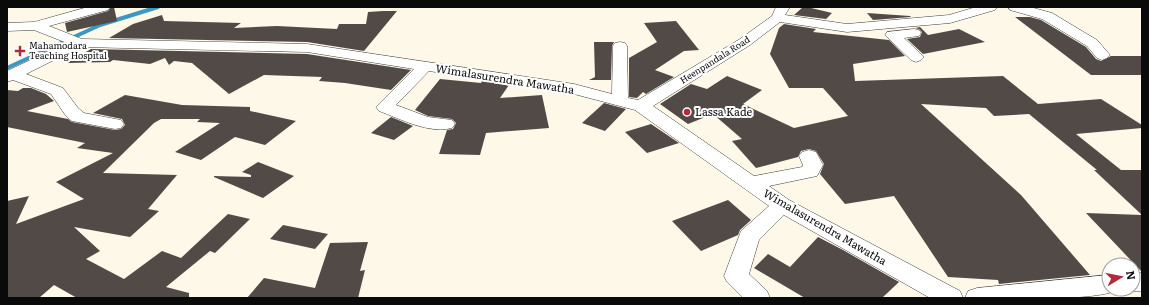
<svg xmlns="http://www.w3.org/2000/svg" width="1149" height="305" font-family="Literata,serif">
  <style>
    .lines { fill: none; stroke-linecap: round; stroke-linejoin: round }
    .stream { stroke: #3b98c5; stroke-width: 4 }
    .building { fill: #524a47 }
    .minor-casing { stroke: #3d3d3d; stroke-width: 1 }
    .minor { fill: #fff; fill-rule: evenodd }
    .poi-dot { fill: #b12b3b; stroke: #fff; stroke-width: 1.5 }
    .labels { text-anchor: middle; stroke-width: 4; stroke-linejoin: round; paint-order: stroke }
    .far-poi-label { font-size: 9px; fill: #0a0a0a; stroke: #fff; text-anchor: start }
    .far-street-label { font-size: 9px; fill: #0a0a0a; stroke: #fff }
    .street-label { font-size: 11px; fill: #0a0a0a; stroke: #fff }
    .poi-label { font-size: 11px; fill: #0a0a0a; stroke: #fff; text-anchor: start }
  </style>
  <rect width="100%" height="100%" fill="#fef8e8"/>
  <g class="lines">
    <path class="stream" d="M7,68L100,25L158,7"/>
  </g>
  <path class="building" d="M111,7H114L117,21L67,32L65,23L108,11Z
    M803,7H807L832,13L826,19L794,15Z
    M383,11H397L364,51L307,42L109,38L133,24L162,15L164,21L241,23L234,28L277,26L337,29L339,24H366L368,12Z
    M867,13L910,16L911,17L873,20Z
    M1015,17H1030L1041,20L1086,47L1096,59L1101,61L1111,56H1142V75H1091Z
    M676,21L699,50L684,51L655,70L674,77L646,94L643,92L637,98L629,97V58L657,42L644,23Z
    M784,24L816,29L813,32L889,40L905,56L853,64L855,81L1003,76L1038,104L1101,99L1142,125V128L1076,134L1121,170H1142V272L1086,213L1142,215L1094,170H1097L1029,114L994,116L986,108L921,104L1021,195L1090,275L999,284L998,280L948,277L894,196L845,204L820,174L824,164L816,151L809,149L801,151L798,157L756,168L732,141L742,139L713,114L688,124L660,104L691,84L707,89L727,76L762,90L743,104L794,128L848,116L823,88H789L770,54L779,28Z
    M920,27L928,35L959,29L985,42L923,54L907,39L920,37L922,32L919,29L915,28Z
    M594,42H614L612,46L611,80H589L595,77Z
    M91,49L307,54L411,70L391,90L345,83L319,81L322,77L264,75L229,94L192,63L174,61L169,65L165,58L150,64L113,60L110,62L67,63Z
    M440,79L481,83L482,81L509,85L500,98L542,95L549,128L486,133L480,155L439,154L447,130L453,129L456,123L452,119L428,116L415,110Z
    M23,88H31L46,94L54,101L27,111L68,119L72,122L115,130L121,129L125,125L122,119L93,113L125,95L182,105L250,107V111L296,121L265,145L235,137L201,160L175,152L220,123L197,122L200,119H161L154,123L103,173L177,175L148,209L159,211L130,237L74,227L100,251L86,259L124,279L162,251L181,258L228,214L250,219L215,253L210,251L166,287L189,293V298H77L54,285L39,298H7V201L29,196L16,224L84,199L56,182L113,153L77,148L85,143L7,127V90L18,91Z
    M604,103L626,109L605,131L582,123Z
    M391,117L413,126L394,140L371,133Z
    M651,124L679,143L647,153L625,132Z
    M258,162L294,176L263,198L214,177V176L251,177V175L242,172Z
    M728,200L751,220L740,230L738,235L701,251L672,221Z
    M283,225L328,234L315,249L270,239Z
    M818,237L843,250L899,282L882,298H805L754,268L768,254L790,267Z
    M368,242L360,271L365,270L358,298H247L264,278L315,288L330,243Z"/>
  <g class="lines">
    <g class="minor-casing">
      <path id="minor" d="M88,7H110L108,10L49,26L82,39L307,44L574,84L612,94L613,46L615,43L620,42L625,43L627,46L628,98L638,100L740,39L772,16L776,7H790L785,15L847,24L949,15L976,7H997L995,10L950,23L847,32L780,22L750,45L653,106L754,176L802,167L803,165L799,156L802,152L809,150L816,152L823,165L817,176L769,186L789,200L960,291L963,298H930L784,215L759,240L749,274L767,291L770,298H743L727,282L724,276L741,231L769,206L635,110L574,94L429,71L396,105L428,117L452,120L455,124L452,128C428,134 401,119 379,111L376,107L414,69L307,52L80,47L26,74L63,88L78,108L84,113L121,120L124,124L121,128L115,129L72,121L66,116L51,94L13,80L7,82V71L67,43L34,30L7,31V23L34,22Z
        M1008,7H1030L1052,13L1097,40L1110,55L1107,58L1102,60L1097,58L1087,46L1042,19L1010,10Z
        M914,29L919,30L921,33L919,36L904,38L924,57L921,60L916,62L911,60L885,35L887,32Z
        M1133,273H1142V291H1133L1126,289H1133Z
        M1109,275V289H1118C1104,302 990,298 965,298L968,291L977,288Z"/>
    </g>
    <use href="#minor" class="minor"/>
  </g>
  <g class="poi-dot">
    <path d="M18 45h4v4h4v4h-4v4h-4v-4h-4v-4h4z"/>
    <circle cx="687" cy="112" r="4"/>
  </g>
  <g class="labels">
    <g class="far-poi-label">
      <text x="29" y="49">Mahamodara<tspan x="29" dy="10">Teaching Hospital</tspan></text>
    </g>
    <g class="far-street-label">
      <text transform="translate(715 60) rotate(-32)" y="3">Heenpandala Road</text>
    </g>
    <g class="street-label">
      <text transform="translate(505 79) rotate(9)" y="4">Wimalasurendra Mawatha</text>
      <text transform="translate(825 227) rotate(30)" y="4">Wimalasurendra Mawatha</text>
    </g>
    <g class="poi-label">
      <text x="695" y="116">Lassa Kade</text>
    </g>
  </g>
  <rect width="1149" height="305" fill="none" stroke="#0a0a0a" stroke-width="16"/>
  <g transform="translate(1121 277) rotate(80)"><circle r="19" fill="#ffffff" stroke="#9d9d9d"/>
  <path d="M0-3L7 15L0 10L-7 15Z" fill="#b12b3b"/>
  <text y="-6" font-size="11" font-weight="bold" text-anchor="middle" fill="#0a0a0a">N</text>
  </g>
</svg>
